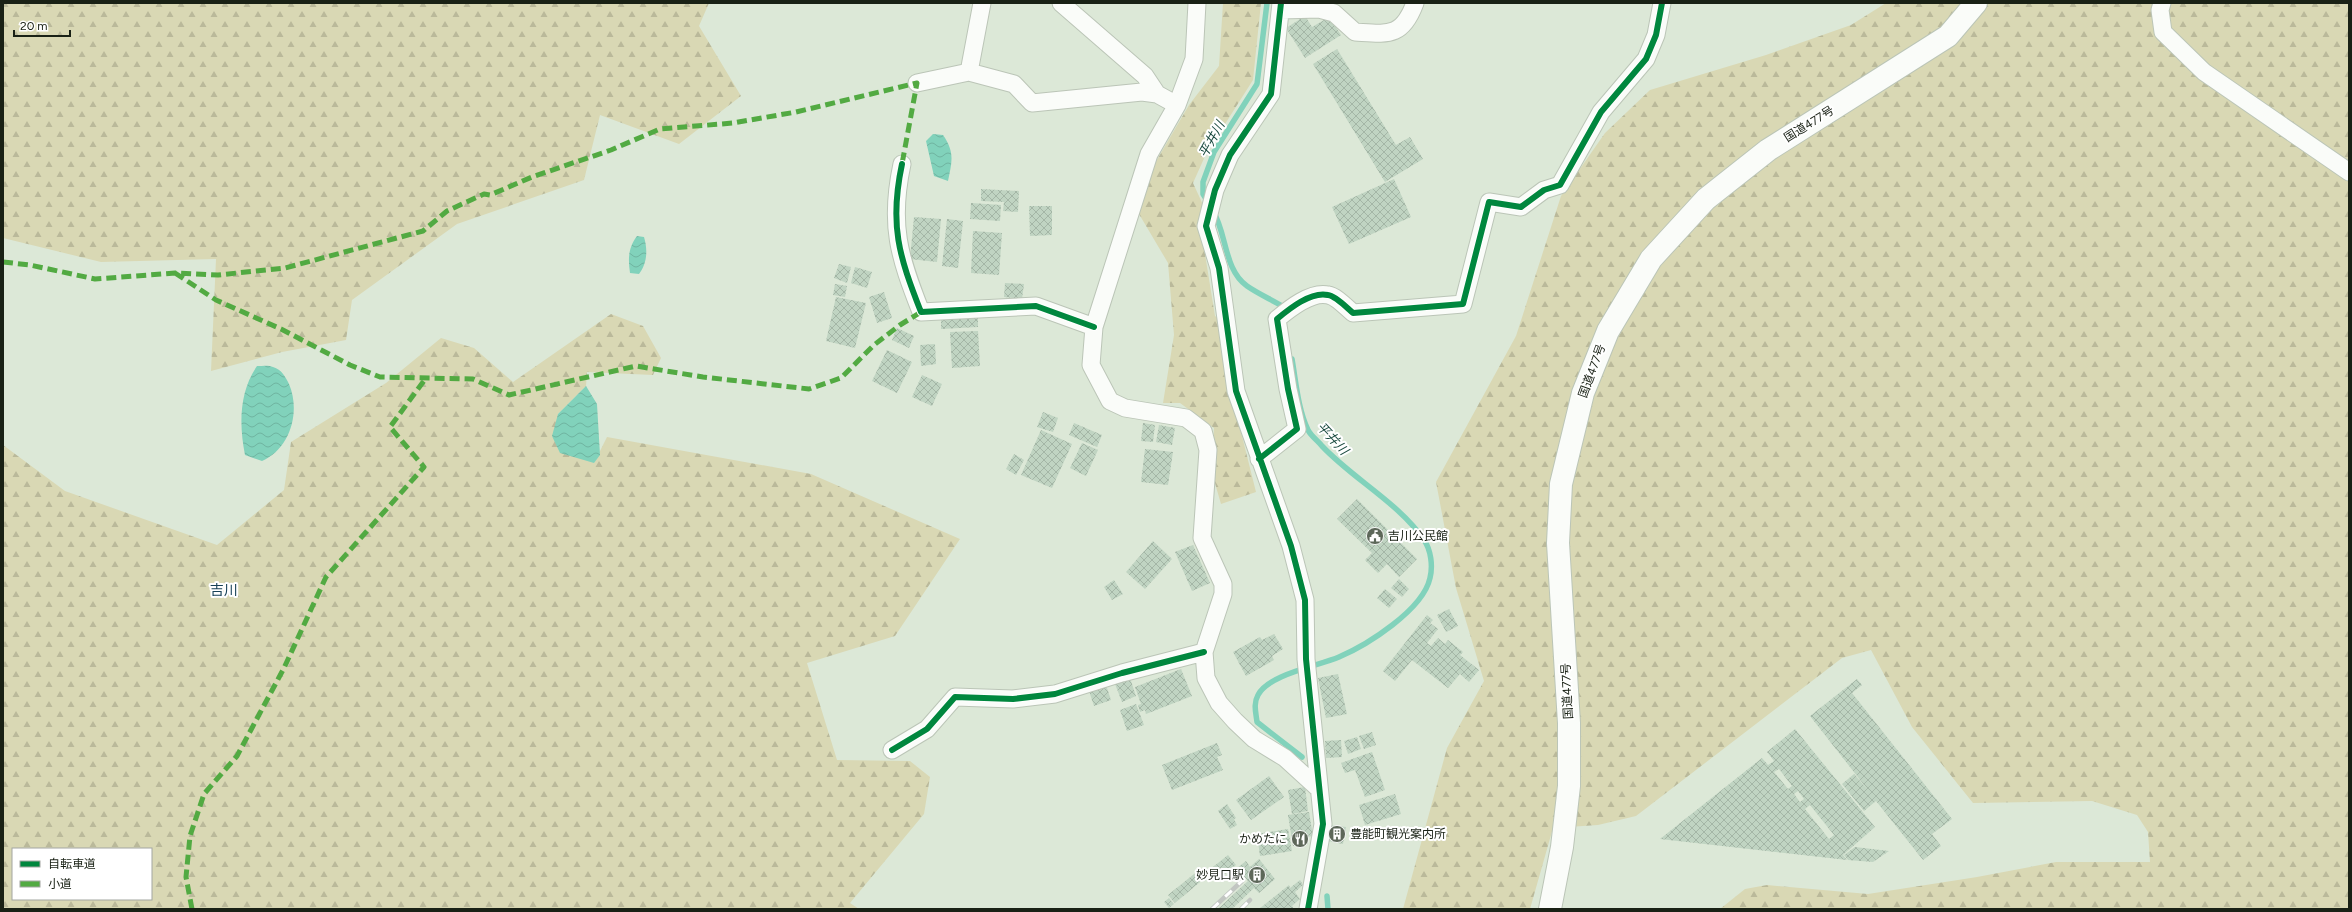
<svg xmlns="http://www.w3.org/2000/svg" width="2352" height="912" font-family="Figtree,'Noto Sans JP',sans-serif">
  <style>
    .forest { fill: url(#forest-firs); fill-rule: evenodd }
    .water { fill: url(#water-waves) }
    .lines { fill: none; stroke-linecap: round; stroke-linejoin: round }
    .stream { stroke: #81d2bb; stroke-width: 5.5 }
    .building { fill: url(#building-cross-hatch); fill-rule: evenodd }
    .street-casing { stroke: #bbc5b7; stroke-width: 19 }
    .highway-casing { stroke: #bbc5b7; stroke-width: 24 }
    .street { stroke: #fafcf9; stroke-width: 17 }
    .highway { stroke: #fafcf9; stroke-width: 22 }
    .rail-casing { stroke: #c2c6c2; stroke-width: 4.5 }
    .rail { stroke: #fff; stroke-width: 3; stroke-dasharray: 9; stroke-linecap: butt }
    .quiet { stroke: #52aa42; stroke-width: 5; stroke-dasharray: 10 5; stroke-linecap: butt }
    .cycleway-casing { stroke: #fff; stroke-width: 8 }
    .cycleway { stroke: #00873e; stroke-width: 6 }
    .labels { text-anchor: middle; stroke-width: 4; stroke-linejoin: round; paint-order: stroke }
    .street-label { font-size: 12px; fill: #192115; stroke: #fff }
    .poi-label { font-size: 12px; fill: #192115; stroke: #fff; text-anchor: start }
    .water-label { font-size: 13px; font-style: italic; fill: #1b4b40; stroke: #fff }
    .quarter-label { font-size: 14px; fill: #174157; stroke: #fff }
  </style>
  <defs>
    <pattern id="forest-firs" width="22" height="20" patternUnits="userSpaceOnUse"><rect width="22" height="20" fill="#d9d8b4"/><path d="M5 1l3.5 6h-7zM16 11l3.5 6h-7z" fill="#bab99a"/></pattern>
    <pattern id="water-waves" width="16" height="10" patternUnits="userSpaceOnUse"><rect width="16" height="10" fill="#81d2bb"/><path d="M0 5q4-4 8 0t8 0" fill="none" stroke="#6fb4a0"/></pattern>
    <pattern id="building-cross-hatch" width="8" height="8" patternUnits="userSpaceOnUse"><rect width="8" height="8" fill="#c0d4c2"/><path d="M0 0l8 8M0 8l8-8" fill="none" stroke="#a4b6a6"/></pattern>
  </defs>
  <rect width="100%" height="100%" fill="#dce8d7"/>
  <path class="forest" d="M3,3H709L699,26L741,96L679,144L600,115L584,180L457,224L352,300L346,340L282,352L211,371L216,259L101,262L3,238Z
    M1223,3H1261L1253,80L1206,154L1193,183L1204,207L1200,223L1215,316L1220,320L1228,380L1256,492L1221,504L1212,473L1214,428L1180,403H1163L1174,335L1168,263L1139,214L1151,170L1189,105L1219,66Z
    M1886,3H2349V909H1720L1745,889L1767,885L1868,894L1977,877L2056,862H2150L2148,832L2137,815L2092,801L1973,803L1912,727L1871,650L1842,658L1636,816L1598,825L1553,828L1530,909H1403L1447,748L1484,681L1456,588L1436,482L1516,336L1561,196L1605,133L1650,90L1766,55L1851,25Z
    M611,314L643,326L661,358L653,375L587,372L586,386L558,414L594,463L607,437L811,474L960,539L895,636L807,663L837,760L910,761L930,777L924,814L850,903L859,909H3V445L65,491L217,545L284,490L291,442L386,383L441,338L474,348L513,382ZM13,849H151V899H13Z"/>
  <path class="water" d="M933,134L943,135C955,152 952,162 948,181L934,176L926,141Z
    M637,236L644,237C648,250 647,264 639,274L630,273C628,259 628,248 637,236Z
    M257,366C262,366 269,365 273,367C282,370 285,376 289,384C301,412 290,449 262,461L245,455C239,425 239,392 257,366Z
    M586,386L597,404L600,455L594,463L560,453L552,436L558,414Z"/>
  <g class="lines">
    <path class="stream" d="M1208,202L1203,194V182L1214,152L1257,84L1267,3
      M1213,211C1227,234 1224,270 1247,286C1257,293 1270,299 1282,306L1283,312
      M1292,359C1296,382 1298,409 1308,430C1311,436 1318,441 1322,446C1353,479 1399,503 1424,540C1431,550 1433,566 1430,578C1423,610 1367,645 1339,657C1318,666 1269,674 1258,695C1253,704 1256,713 1257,722L1302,757
      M1327,896L1328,909"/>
  </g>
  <path class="building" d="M1305,16L1312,27L1329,17L1341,35L1305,58L1286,28Z
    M1337,49L1396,145L1410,137L1423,159L1385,182L1313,64Z
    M1394,179L1411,217L1349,244L1332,207Z
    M981,189L1019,191L1018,212L1003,211L1004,202L981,201Z
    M971,203L1001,205L1000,221L970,219Z
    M1029,206H1052V235L1030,236Z
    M914,217L941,219L937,262L910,259Z
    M947,219L963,221L958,268L942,266Z
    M973,231L1002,233L999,275L971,273Z
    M839,264L851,267L847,283L834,278Z
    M855,267L872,272L867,288L851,283Z
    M1005,283L1024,284L1022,299L1004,297Z
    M835,284L847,286L845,297L833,295Z
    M884,292L892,318L877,323L869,297Z
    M836,297L866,303L855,348L826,341Z
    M978,314V327L941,329V316Z
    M897,328L914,336L909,348L892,340Z
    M978,331L980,366L952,368L950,332Z
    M935,344L936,364L921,366L920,345Z
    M887,350L912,362L897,393L872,381Z
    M922,375L942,384L932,406L912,397Z
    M1043,412L1058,418L1053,432L1037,427Z
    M1074,423L1102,435L1097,447L1069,435Z
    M1143,423L1155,425L1153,442L1141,441Z
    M1159,425L1175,428L1172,445L1156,442Z
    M1041,430L1072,444L1052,488L1021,475Z
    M1082,443L1098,450L1086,476L1070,468Z
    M1145,449L1173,452L1168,485L1141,482Z
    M1014,454L1024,460L1016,475L1006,469Z
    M1357,499L1417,559L1399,577L1387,564L1378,573L1365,560L1372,553L1337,519Z
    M1153,541L1172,559L1145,589L1126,572Z
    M1193,545L1210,583L1192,591L1175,552Z
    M1399,579L1409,589L1402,597L1391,588Z
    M1114,580L1123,594L1112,600L1104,587Z
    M1385,589L1397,599L1389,608L1377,598Z
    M1449,609L1458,626L1446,632L1437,615Z
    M1427,615L1433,620L1430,623L1438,629L1427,643L1431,646L1438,638L1445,644L1448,640L1463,652L1460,655L1479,670L1469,682L1460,674L1448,688L1412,660L1395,681L1383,671Z
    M1274,634L1283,649L1272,656L1274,660L1246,676L1233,652L1260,637L1262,640Z
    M1181,669L1192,696L1146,714L1145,710L1140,712L1138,705L1141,704L1135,687Z
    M1338,674L1347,714L1326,718L1318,678Z
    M1130,678L1136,696L1122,702L1115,684Z
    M1857,679L1862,685L1852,693L1952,819L1932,834L1941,846L1923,860L1876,801L1864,811L1842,784L1854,774L1868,790L1810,716Z
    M1106,685L1111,700L1094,706L1089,691Z
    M1136,704L1144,725L1127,731L1120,710Z
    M1795,729L1875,827L1843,855L1847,860L1660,839L1762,758L1768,765L1774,761L1767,752ZM1779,769L1792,786L1788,789L1774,772ZM1798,791L1804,799L1800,802L1794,794ZM1810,805L1834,835L1829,839L1805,809Z
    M1372,732L1376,745L1364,749L1359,736Z
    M1357,737L1361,749L1348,754L1344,741Z
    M1341,740L1342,757L1326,758L1325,741Z
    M1217,743L1222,755L1217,757L1223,770L1172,790L1162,765Z
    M1372,752L1385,790L1365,797L1355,770L1345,773L1341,763Z
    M1269,776L1284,797L1251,820L1236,800Z
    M1305,787L1308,811L1292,814L1288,790Z
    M1395,794L1401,814L1365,825L1359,805Z
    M1227,804L1236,818L1234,819L1237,825L1230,829L1218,811Z
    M1309,812L1313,836L1307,837L1308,844L1293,846L1288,815Z
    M1330,825L1346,827L1343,844L1328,841Z
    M1288,829L1292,851L1260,856L1257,834Z
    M1855,847L1889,851L1873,862L1848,860L1844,855Z
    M1228,855L1236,865L1221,877L1213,867Z
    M1259,859L1275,879L1259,893L1254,888L1232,909H1218L1248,881L1237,868L1246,861L1250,867Z
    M1206,869L1211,875L1205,881L1200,874Z
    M1194,874L1200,882L1175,903L1168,895Z
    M1300,880L1303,885L1295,892L1300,899L1292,906L1294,909H1259L1289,885L1290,888Z
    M1169,898L1174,904L1169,908L1164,902Z"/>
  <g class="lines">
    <g class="street-casing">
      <path id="street" d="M1061,3L1145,76L1157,94
        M1197,3L1194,59L1177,105L1149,154L1094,327L1091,365L1110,401L1125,408L1186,418L1203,431L1208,450L1202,538L1223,584V594L1204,652L1206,678L1219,703L1235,721L1254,739L1285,758L1319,789
        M1281,3L1271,94L1230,155L1215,190L1206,226L1219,268L1236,391L1291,546L1305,600L1306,659L1323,824L1308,909
        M2162,3L2160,10L2163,32L2204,72L2349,172
        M1281,10L1319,9L1334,13L1355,32C1388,34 1402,38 1415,3
        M969,72L1014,84L1032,103L1142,92L1157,94L1177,105
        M917,83L969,72L982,3
        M902,164C889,225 899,256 921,312L1036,306L1094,327
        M1259,459L1297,429L1288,389L1277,319C1289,309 1311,291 1328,295C1336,296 1347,308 1353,313L1463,304L1489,202L1521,207L1544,190L1560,185L1601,112L1646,59L1656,35L1662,3
        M892,750L927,729L955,697L1013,699L1055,694L1122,673L1204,652"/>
    </g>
    <g class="highway-casing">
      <path id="highway" d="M1550,909L1562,847L1569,786V723L1558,543L1561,484L1583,393L1608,331L1651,259L1706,199L1768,150L1948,36L1976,3"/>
    </g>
    <use href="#street" class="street"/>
    <use href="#highway" class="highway"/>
    <g class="rail-casing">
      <path id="rail" d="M1212,909L1242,881
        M1241,909L1250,900"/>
    </g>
    <use href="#rail" class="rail"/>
    <path class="quiet" d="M3,262L30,265L95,279L175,273L218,275L285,268L423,231L447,211L484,194L490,195L532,177L611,150L660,129L733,123L796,112L917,83L902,164
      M175,273L216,300L281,329L350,365L380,377L473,379L509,395L636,366L703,377L809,389L841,378L874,345L900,325L921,312
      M192,909L186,877L190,836L204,794L237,756L284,668L326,577L424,467L390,427L426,378"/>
    <g class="cycleway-casing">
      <path id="cycleway" d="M1281,3L1271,94L1230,155L1215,190L1206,226L1219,268L1236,391L1291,546L1305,600L1306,659L1323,824L1308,909
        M902,164C889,225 899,256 921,312L1036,306L1094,327
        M1259,459L1297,429L1288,389L1277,319C1289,309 1311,291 1328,295C1336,296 1347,308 1353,313L1463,304L1489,202L1521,207L1544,190L1560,185L1601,112L1646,59L1656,35L1662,3
        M892,750L927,729L955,697L1013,699L1055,694L1122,673L1204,652"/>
    </g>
    <use href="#cycleway" class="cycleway"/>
  </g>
  <defs>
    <g id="civic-disc" transform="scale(0.9)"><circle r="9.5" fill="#5d6759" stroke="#fff"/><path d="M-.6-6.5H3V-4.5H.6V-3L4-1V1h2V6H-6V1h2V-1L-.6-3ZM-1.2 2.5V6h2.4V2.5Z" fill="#fff"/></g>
    <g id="building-disc" transform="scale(0.9)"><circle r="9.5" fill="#5d6759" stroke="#fff"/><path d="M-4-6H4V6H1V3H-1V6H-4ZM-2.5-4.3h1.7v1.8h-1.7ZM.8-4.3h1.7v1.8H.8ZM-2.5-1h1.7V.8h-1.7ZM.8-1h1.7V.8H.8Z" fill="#fff"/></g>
    <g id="restaurant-disc" transform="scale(0.9)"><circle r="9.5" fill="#5d6759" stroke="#fff"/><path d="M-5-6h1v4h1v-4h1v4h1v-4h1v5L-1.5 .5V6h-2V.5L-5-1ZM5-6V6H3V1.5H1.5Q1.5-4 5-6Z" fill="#fff"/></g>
  </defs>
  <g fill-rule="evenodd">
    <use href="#civic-disc" x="1375" y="536"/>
    <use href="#building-disc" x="1337" y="834"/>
    <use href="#restaurant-disc" x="1300" y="839"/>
    <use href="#building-disc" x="1257" y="875"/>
  </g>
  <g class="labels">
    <g class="street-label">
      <text transform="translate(1809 124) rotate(-32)" y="4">国道477号</text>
      <text transform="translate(1592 371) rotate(-70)" y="4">国道477号</text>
      <text transform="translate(1567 691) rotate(-93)" y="4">国道477号</text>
    </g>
    <g class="poi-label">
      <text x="1388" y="540">吉川公民館</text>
      <text x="1350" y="838">豊能町観光案内所</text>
      <text x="1287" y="843" text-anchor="end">かめたに</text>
      <text x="1244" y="879" text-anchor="end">妙見口駅</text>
    </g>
    <g class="water-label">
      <text transform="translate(1211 139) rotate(-61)" y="5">平井川</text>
      <text transform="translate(1333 438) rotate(47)" y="5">平井川</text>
    </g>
    <g class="quarter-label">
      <text x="224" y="595">吉川</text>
    </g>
  </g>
  <rect width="2352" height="912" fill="none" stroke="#192115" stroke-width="8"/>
  <rect x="12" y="848" width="140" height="52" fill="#ffffff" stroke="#a3a6a1"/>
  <rect x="20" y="861" width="20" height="6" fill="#00873e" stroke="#a3a6a1"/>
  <text x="48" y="868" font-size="12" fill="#192115">自転車道</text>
  <rect x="20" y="881" width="20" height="6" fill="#52aa42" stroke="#a3a6a1"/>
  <text x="48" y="888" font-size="12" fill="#192115">小道</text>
  <path d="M14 30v6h56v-6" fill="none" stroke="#192115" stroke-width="2"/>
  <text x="20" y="30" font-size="12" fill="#192115" stroke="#ffffff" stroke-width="3" paint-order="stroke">20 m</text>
</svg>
